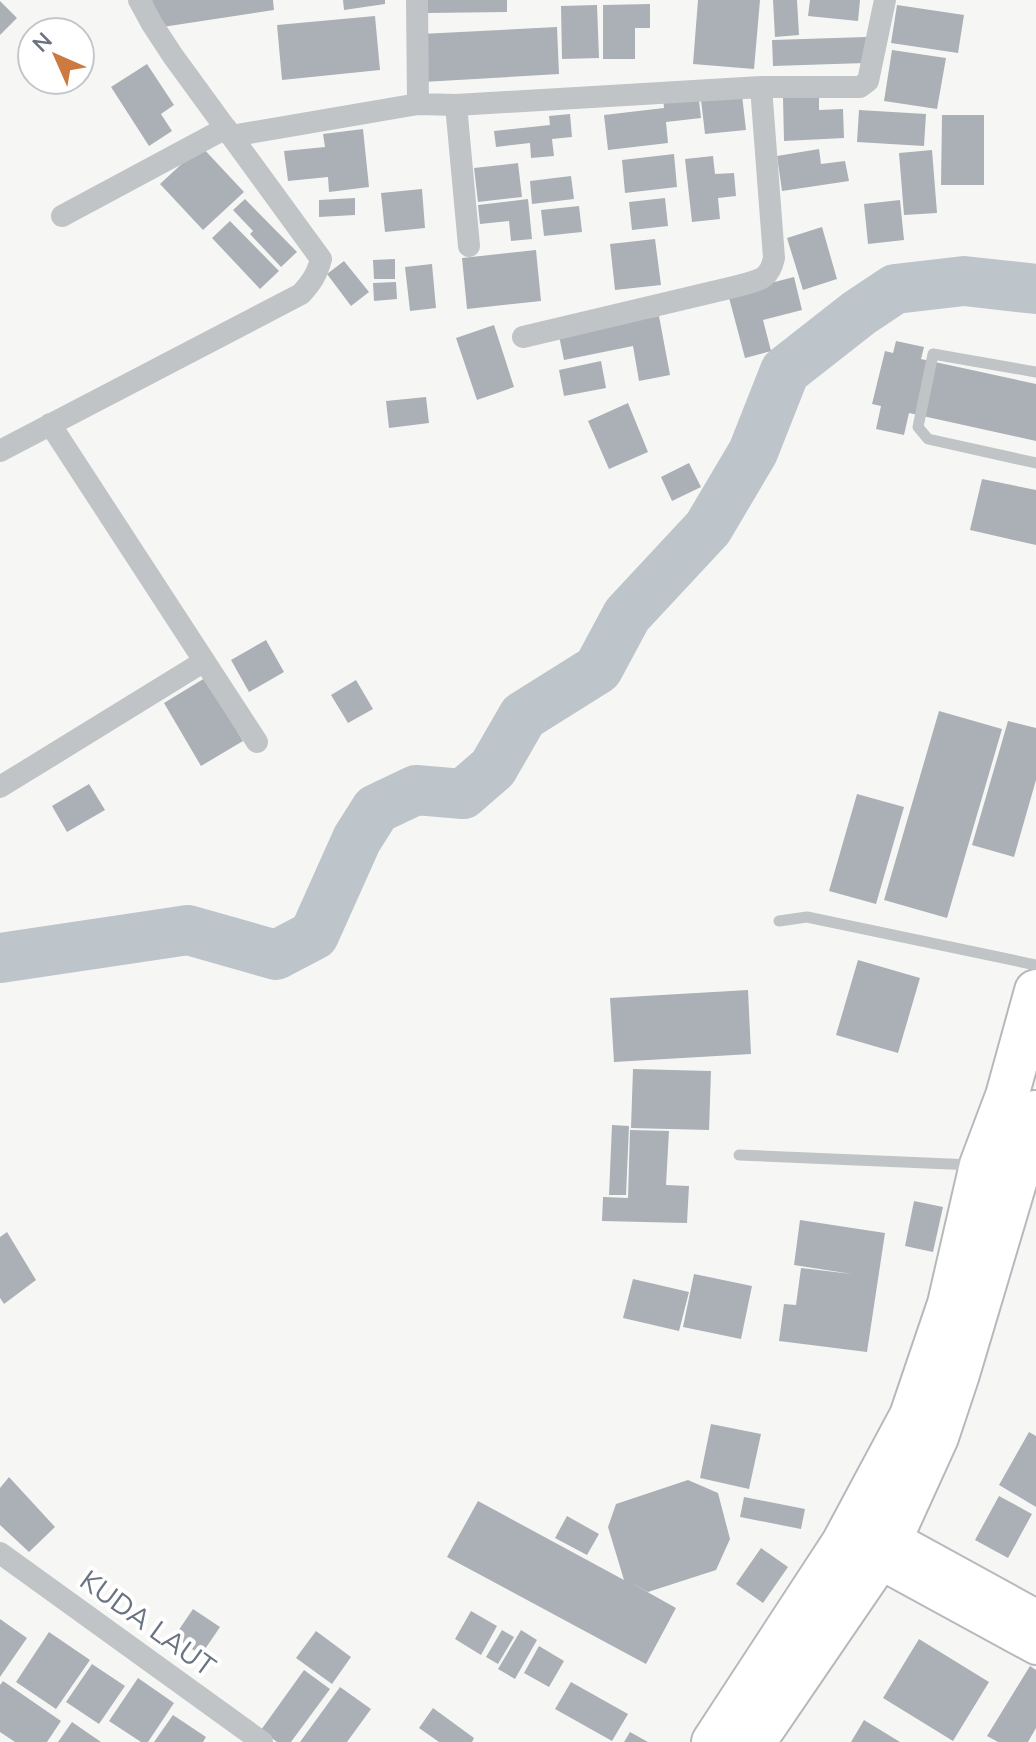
<svg xmlns="http://www.w3.org/2000/svg" width="1036" height="1742" font-family="Mulish,sans-serif">
  <style>
    .lines { fill: none; stroke-linecap: round; stroke-linejoin: round }
    .river { stroke: #bdc4ca; stroke-width: 50 }
    .building { fill: #abb0b6 }
    .secondary-casing { stroke: #b6b9be; stroke-width: 36 }
    .highway-casing { stroke: #b6b8bc; stroke-width: 46 }
    .lane { stroke: #c1c4c7; stroke-width: 11 }
    .street { stroke: #c1c4c7; stroke-width: 22 }
    .secondary { stroke: #fff; stroke-width: 32 }
    .highway { stroke: #fff; stroke-width: 42 }
    .labels { text-anchor: middle; stroke-width: 8; stroke-linejoin: round; paint-order: stroke }
    .street-label { font-size: 28px; fill: #6a7381; stroke: #fff }
  </style>
  <rect width="100%" height="100%" fill="#f6f7f5"/>
  <g class="lines">
    <path class="river" d="M0,958L188,930L276,955L314,935L357,839L376,809L416,790L463,794L493,768L523,716L598,669L627,615L708,528L753,452L785,371L859,313L895,289L964,281L1036,289"/>
  </g>
  <path class="building" d="M152,0H273L274,10L156,28Z
    M343,0H385V4L344,10Z
    M428,0H507V12L428,13Z
    M698,0H760L754,69L693,64Z
    M773,0H797L799,35L775,37Z
    M810,0H860L858,21L808,16Z
    M0,1L17,18L0,35Z
    M650,4V28H635V59H603V5Z
    M597,5L599,58L562,59L561,6Z
    M897,5L964,15L958,53L891,43Z
    M375,16L380,70L282,80L277,25Z
    M557,27L559,74L423,82L421,34Z
    M866,37V63L773,66L772,40Z
    M892,50L946,58L937,109L884,101Z
    M147,64L174,105L161,114L172,131L149,146L111,87Z
    M698,92L701,118L666,122L668,143L608,150L604,115L664,108L663,96Z
    M742,95L746,130L705,134L701,100Z
    M819,97V110L843,109L844,138L784,141L783,98Z
    M859,110L926,114L924,146L857,142Z
    M570,114L572,137L552,139L554,156L531,158L530,143L496,147L494,131L550,125L549,116Z
    M942,115H984V185H941Z
    M363,129L369,187L329,192L328,177L288,181L284,151L325,147L323,134Z
    M201,146L244,192L203,230L160,184Z
    M819,149L821,164L845,161L849,181L782,191L777,156Z
    M932,150L937,213L904,215L899,153Z
    M674,154L677,187L625,193L622,160Z
    M713,156L715,174L734,173L736,196L718,198L720,219L692,222L685,159Z
    M518,163L522,197L478,202L474,168Z
    M571,176L574,199L532,204L530,181Z
    M422,189L425,228L385,232L381,193Z
    M355,198V215L319,217V200Z
    M665,198L668,226L632,230L629,202Z
    M245,199L297,252L281,267L250,234L253,231L233,210Z
    M528,199L532,239L511,241L509,221L480,224L478,205Z
    M900,200L904,240L868,244L864,204Z
    M579,206L582,232L544,236L541,210Z
    M230,221L279,271L260,289L212,238Z
    M822,227L837,279L803,290L787,238Z
    M655,239L661,285L615,290L610,244Z
    M536,250L541,301L467,309L462,258Z
    M395,259V279H374L373,260Z
    M344,261L369,292L351,306L327,274Z
    M432,264L436,308L410,311L405,267Z
    M794,277L802,310L763,320L771,351L745,358L728,294Z
    M396,282L397,299L374,301L373,283Z
    M659,316L670,375L639,381L633,346L564,360L559,336Z
    M494,325L514,387L477,400L456,338Z
    M896,341L924,347L921,359L1036,384V441L909,413L904,435L876,429L881,406L872,404L885,351L893,353Z
    M601,361L606,388L564,396L559,370Z
    M426,397L429,423L389,428L386,401Z
    M628,403L648,452L609,469L588,421Z
    M689,463L701,487L672,501L661,477Z
    M982,479L1036,490V545L970,530Z
    M266,640L284,672L249,692L231,660Z
    M205,678L243,741L201,766L164,703Z
    M356,680L373,709L348,723L331,695Z
    M939,711L1002,729L947,918L884,900Z
    M1008,721L1036,728V780L1014,857L972,845Z
    M89,784L105,810L67,832L52,806Z
    M857,794L904,807L876,904L829,891Z
    M858,960L920,978L898,1053L836,1035Z
    M748,990L751,1054L614,1062L610,998Z
    M633,1069L711,1071L709,1130L631,1128Z
    M612,1125L629,1126L626,1195H609Z
    M630,1130L669,1131L666,1185L689,1186L687,1223L602,1221L603,1197L628,1198Z
    M914,1201L943,1207L933,1252L905,1246Z
    M800,1220L885,1233L867,1352L779,1341L784,1304L796,1305L801,1268L852,1274L794,1265Z
    M7,1232L36,1280L4,1304L0,1298V1237Z
    M694,1274L752,1286L741,1339L683,1327Z
    M633,1279L689,1292L679,1331L623,1318Z
    M711,1424L761,1434L749,1489L700,1478Z
    M1029,1432L1036,1436V1507L999,1485Z
    M9,1477L55,1527L29,1552L0,1525V1488Z
    M688,1480L718,1493L730,1539L716,1570L648,1592L626,1580L676,1608L646,1664L447,1557L478,1501L624,1580L608,1527L616,1504Z
    M999,1496L1032,1514L1008,1558L975,1540Z
    M744,1497L805,1509L801,1529L740,1517Z
    M567,1516L599,1534L587,1555L555,1538Z
    M761,1548L788,1567L763,1603L736,1584Z
    M193,1609L220,1627L201,1655L174,1637Z
    M471,1611L497,1626L481,1655L455,1639Z
    M0,1619L27,1638L0,1677Z
    M502,1630L514,1637L498,1664L486,1657Z
    M521,1630L537,1640L515,1679L498,1669Z
    M316,1631L351,1657L332,1684L296,1658Z
    M49,1632L90,1660L56,1709L16,1682Z
    M919,1639L989,1682L953,1741L883,1698Z
    M539,1646L564,1661L549,1687L524,1673Z
    M92,1664L125,1686L99,1724L66,1702Z
    M1030,1666L1036,1670V1728L1028,1742H998L987,1736Z
    M304,1670L330,1689L291,1742H277L261,1730Z
    M138,1678L174,1703L148,1742H141L109,1721Z
    M3,1681L61,1721L47,1742H15L0,1732V1685Z
    M571,1682L628,1714L612,1741L555,1709Z
    M340,1687L371,1709L347,1742H300Z
    M433,1708L474,1738L472,1742H439L419,1728Z
    M173,1715L206,1737L203,1742H154Z
    M864,1720L900,1742H851Z
    M72,1722L101,1742H58Z
    M630,1732L648,1742H624Z"/>
  <g class="lines">
    <g class="secondary-casing">
      <path id="secondary" d="M874,1527L1036,1616
        M860,1552L1036,1648"/>
    </g>
    <g class="highway-casing">
      <path id="highway" d="M713,1742L843,1543L911,1416L949,1304L981,1165L1007,1096L1036,991
        M754,1742L877,1562L892,1536L937,1437L958,1374L1036,1112"/>
    </g>
    <path class="lane" d="M1036,372L933,354L918,427L928,439L1036,463
      M779,921L807,917L1036,965
      M739,1155L973,1165"/>
    <path class="street" d="M417,0L418,104
      M456,105L469,246
      M231,136L418,104L456,105L761,87H860L868,81L885,0
      M62,216L226,128
      M523,337L738,286C758,280 769,281 774,258L761,87
      M50,424L257,742
      M0,451L301,294C312,282 317,274 321,259L173,56L152,24L139,0
      M0,787L203,662
      M0,1553L262,1742"/>
    <use href="#secondary" class="secondary"/>
    <use href="#highway" class="highway"/>
  </g>
  <g class="labels">
    <g class="street-label">
      <text transform="translate(148 1623) rotate(36)" y="10">KUDA LAUT</text>
    </g>
  </g>
  <g transform="translate(56 56) rotate(315)"><circle r="38" fill="#ffffff" stroke="#c3c7cd" stroke-width="2"/>
  <path d="M0-6L14 30L0 20L-14 30Z" fill="#cc7a3f"/>
  <text y="-12" font-size="22" font-weight="bold" text-anchor="middle" fill="#6a7381">N</text>
  </g>
</svg>
